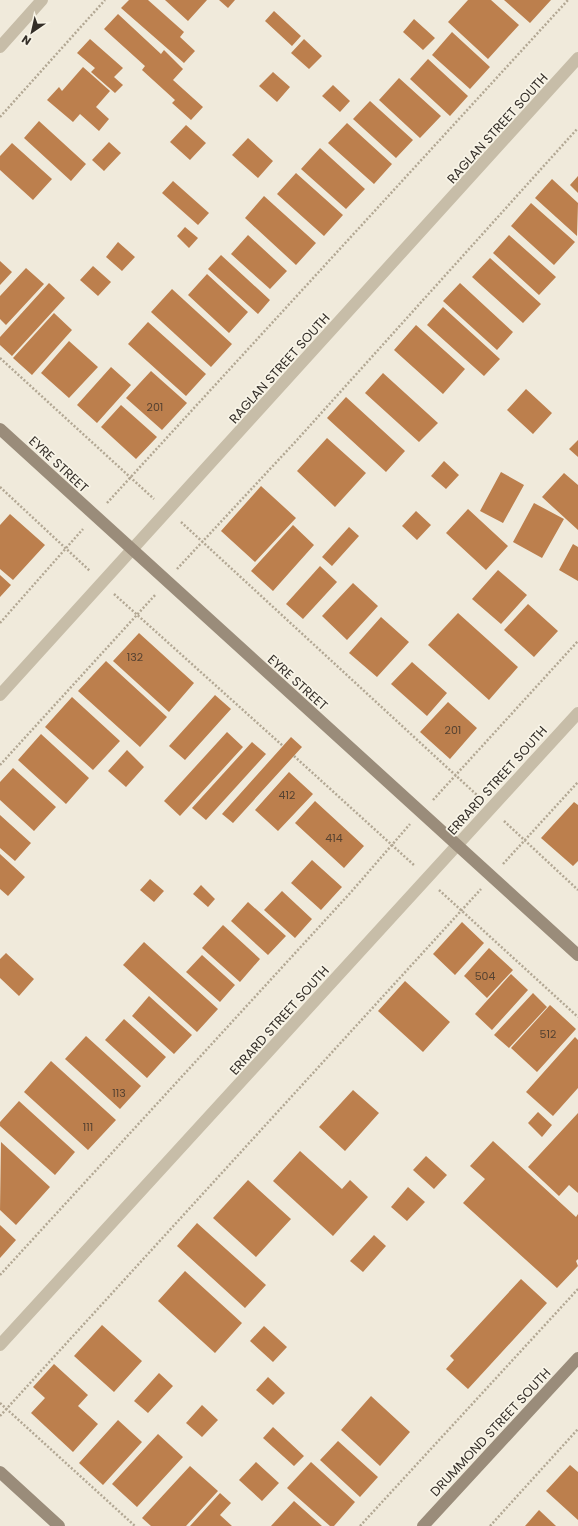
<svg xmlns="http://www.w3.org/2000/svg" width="578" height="1526" font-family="Poppins,sans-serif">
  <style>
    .building { fill: #bc7f4d }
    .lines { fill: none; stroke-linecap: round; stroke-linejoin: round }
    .path { stroke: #b2a793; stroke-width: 2.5; stroke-dasharray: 2 2; stroke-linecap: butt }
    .street { stroke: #c7bda8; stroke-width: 12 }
    .secondary { stroke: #9a8c7a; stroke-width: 12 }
    .labels { text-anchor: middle; stroke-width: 3.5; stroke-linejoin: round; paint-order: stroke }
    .number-label { font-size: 11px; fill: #564231 }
    .street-label { font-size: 13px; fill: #342e28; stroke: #f8f4e7 }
  </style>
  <rect width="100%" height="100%" fill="#f0eadb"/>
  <path class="building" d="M129,0H148L184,32L180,37L195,51L184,63L121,8Z
    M165,0H207L188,21Z
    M219,0H235L228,8Z
    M468,0H491L519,25L488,59L448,22Z
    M504,0H551L530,23Z
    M274,11L301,36L292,46L265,21Z
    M118,14L161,54L164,50L183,69L173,80L203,107L191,120L172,103L175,100L142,70L145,66L104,29Z
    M414,19L435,38L423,50L403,32Z
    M452,32L490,67L470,89L432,55Z
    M90,39L123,68L114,77L123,85L115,93L91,72L95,68L77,53Z
    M304,39L322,56L309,69L291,53Z
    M428,59L468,96L450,116L410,79Z
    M83,67L110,91L96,107L109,119L99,131L80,114L73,122L47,100L59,87L62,91Z
    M273,72L290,87L277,102L259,86Z
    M399,78L441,116L420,138L379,100Z
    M333,85L350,101L340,112L322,96Z
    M370,101L413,140L396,158L353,119Z
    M39,121L86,164L71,181L24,138Z
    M347,123L392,164L374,184L328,143Z
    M186,125L206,143L190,160L170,142Z
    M248,138L273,161L258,178L232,155Z
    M109,142L121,153L104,171L92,160Z
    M12,143L52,179L33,200L0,170V156Z
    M320,148L365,189L346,209L301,169Z
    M296,173L343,215L324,236L277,194Z
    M578,176V193L570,185Z
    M552,179L578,203L577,236L535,198Z
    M173,181L209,213L198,225L162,193Z
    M264,196L316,243L296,265L245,218Z
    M531,203L575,242L554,265L511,226Z
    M185,227L198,238L189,248L177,236Z
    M248,235L287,271L270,289L231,254Z
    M509,235L556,277L539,295L493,253Z
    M118,242L135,257L122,271L106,257Z
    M221,255L270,300L258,314L208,269Z
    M490,258L541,304L523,323L472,277Z
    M0,261L12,272L0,285Z
    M93,266L111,282L98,296L80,280Z
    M26,268L44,284L6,325L0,319V296Z
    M207,274L248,312L229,333L188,295Z
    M49,283L65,298L12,356L0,345V337Z
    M460,283L513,332L497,350L443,301Z
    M172,289L232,344L211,367L151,312Z
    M443,307L500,359L484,376L427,325Z
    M54,313L72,330L32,375L13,358Z
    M148,322L206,374L186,396L128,344Z
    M416,325L465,369L443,394L394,350Z
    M69,341L98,367L69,398L41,373Z
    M111,367L131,385L97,423L77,405Z
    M151,371L187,403L162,430L126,398Z
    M383,373L438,423L419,442L365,393Z
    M526,389L552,413L533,434L507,410Z
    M346,397L405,451L386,472L327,418Z
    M121,405L157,437L136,459L101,427Z
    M327,438L366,473L335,507L297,471Z
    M578,440V457L569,449Z
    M444,461L459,475L446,489L431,476Z
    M501,472L524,485L503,523L480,511Z
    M564,473L578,485V530L542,497Z
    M261,486L296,518L255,562L221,531Z
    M534,503L564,519L542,558L513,542Z
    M468,509L508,546L486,570L446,533Z
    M416,511L431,525L417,540L402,526Z
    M10,514L45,545L13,580L0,569V525Z
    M293,525L314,545L273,591L251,571Z
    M349,527L359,536L332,566L322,557Z
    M573,544L578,547V581L559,570Z
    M320,566L337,582L303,619L286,604Z
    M498,570L527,595L501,624L472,599Z
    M0,575L11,585L0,597Z
    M353,583L378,606L347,640L322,616Z
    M528,604L558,631L534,657L504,630Z
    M458,613L518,667L489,700L428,645Z
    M381,617L409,642L377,677L349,653Z
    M139,633L194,683L169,712L113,661Z
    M106,661L167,717L140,747L78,691Z
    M412,662L447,693L427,716L391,684Z
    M215,695L231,709L185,760L169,746Z
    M72,697L120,741L93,770L45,727Z
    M448,702L477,728L450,759L420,732Z
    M227,732L243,747L180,816L164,801Z
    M41,734L89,778L66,804L18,760Z
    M291,737L302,747L233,823L222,814Z
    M252,742L266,754L206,820L192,808Z
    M127,750L144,767L126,787L108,771Z
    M13,768L56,807L34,831L0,800V782Z
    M289,772L313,794L278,831L255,810Z
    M315,801L364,846L344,868L295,823Z
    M574,802L578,805V861L573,866L541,838Z
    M0,815L31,843L15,861L0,848Z
    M0,854L25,877L8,896L0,889Z
    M312,860L342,887L321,910L291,883Z
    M150,879L164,891L154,902L140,890Z
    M201,885L215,899L208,907L193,894Z
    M282,891L312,919L295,938L264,910Z
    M248,902L286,936L268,955L231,921Z
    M462,922L484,943L455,975L433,954Z
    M223,925L260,959L240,982L202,948Z
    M144,942L218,1009L197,1032L123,965Z
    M489,948L513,970L487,998L464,976Z
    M6,953L34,979L19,996L0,978V959Z
    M202,955L235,985L220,1002L186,972Z
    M511,974L528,990L492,1030L475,1014Z
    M405,981L450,1022L423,1052L378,1011Z
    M533,993L547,1007L509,1048L494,1035Z
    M149,996L192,1035L174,1054L132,1016Z
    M550,1005L576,1029L537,1072L511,1048Z
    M124,1019L166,1057L147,1078L105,1040Z
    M86,1036L141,1086L120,1109L65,1059Z
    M575,1037L578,1040V1088L553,1116L526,1092Z
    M51,1061L116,1120L88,1150L24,1092Z
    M353,1090L379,1113L345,1151L319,1127Z
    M19,1101L75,1152L55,1175L0,1126V1122Z
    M538,1112L552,1125L542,1137L528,1123Z
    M578,1113V1193L569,1185L559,1196L528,1167Z
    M493,1141L576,1217L578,1214V1259L576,1261L578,1266L557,1288L463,1203L485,1179L470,1166Z
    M1,1142L50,1187L16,1225L0,1210Z
    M300,1151L342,1189L350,1180L368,1197L333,1236L273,1181Z
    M426,1156L447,1175L434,1189L413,1170Z
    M248,1180L291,1219L256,1257L213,1218Z
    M408,1187L425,1202L407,1221L391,1207Z
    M197,1223L266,1285L245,1308L177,1246Z
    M0,1225L16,1240L0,1258Z
    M374,1235L386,1246L363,1272L350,1261Z
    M185,1271L242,1323L215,1353L158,1301Z
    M521,1279L547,1303L468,1389L446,1369L454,1360L450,1356Z
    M102,1325L142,1361L114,1392L74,1356Z
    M264,1326L287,1347L273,1362L250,1341Z
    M54,1364L88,1395L78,1406L98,1424L73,1452L31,1413L45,1398L33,1387Z
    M159,1373L173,1386L148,1413L134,1401Z
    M268,1377L285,1393L273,1405L256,1390Z
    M371,1396L410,1432L380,1466L341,1430Z
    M202,1405L218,1420L202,1437L186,1423Z
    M118,1420L142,1442L103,1485L79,1463Z
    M273,1427L304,1456L294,1466L263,1438Z
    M158,1434L183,1457L137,1507L112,1484Z
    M338,1441L378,1477L360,1497L320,1460Z
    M256,1462L279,1483L262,1501L239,1480Z
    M311,1462L355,1502L334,1526H330L287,1488Z
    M570,1465L578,1472V1520L546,1491Z
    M190,1466L218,1491L186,1526H151L142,1518Z
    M220,1493L231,1503L220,1515L232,1526H190Z
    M294,1501L322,1526H271Z
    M539,1510L556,1526H525Z"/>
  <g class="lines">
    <path class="path" d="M0,117L105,0
      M0,358L154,499
      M0,487L90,571
      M107,503L568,0
      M181,522L478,796
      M177,569L297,440L578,128
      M114,594L283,746
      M0,623L83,529
      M294,756L415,866
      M0,765L156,594
      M433,800L578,641
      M504,821L578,890
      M503,864L578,782
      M439,890L578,1017
      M0,1275L352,891L410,824
      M0,1403L135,1526
      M0,1416L481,889
      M360,1526L578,1289
      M490,1526L578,1429"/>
    <path class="street" d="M0,47L42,0
      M0,695L578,58
      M0,1345L578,713"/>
    <path class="secondary" d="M0,429L578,955
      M0,1472L59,1526
      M423,1526L578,1358"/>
  </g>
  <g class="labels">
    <g class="number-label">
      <text x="155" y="411">201</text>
      <text x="135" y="661">132</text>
      <text x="453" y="734">201</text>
      <text x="287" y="799">412</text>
      <text x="334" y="842">414</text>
      <text x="485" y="980">504</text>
      <text x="548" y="1038">512</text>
      <text x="119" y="1097">113</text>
      <text x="88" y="1131">111</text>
    </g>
    <g class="street-label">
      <text transform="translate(497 128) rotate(-48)" y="5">RAGLAN STREET SOUTH</text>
      <text transform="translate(279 368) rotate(-48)" y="5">RAGLAN STREET SOUTH</text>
      <text transform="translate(59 464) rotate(43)" y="5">EYRE STREET</text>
      <text transform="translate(298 682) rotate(42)" y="5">EYRE STREET</text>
      <text transform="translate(497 780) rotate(-48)" y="5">ERRARD STREET SOUTH</text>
      <text transform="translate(279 1020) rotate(-48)" y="5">ERRARD STREET SOUTH</text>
      <text transform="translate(490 1432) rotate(-47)" y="5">DRUMMOND STREET SOUTH</text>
    </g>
  </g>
  <g transform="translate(32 32) rotate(214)" stroke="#f8f4e7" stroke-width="3" paint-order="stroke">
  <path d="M0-3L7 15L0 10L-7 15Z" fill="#342e28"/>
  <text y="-6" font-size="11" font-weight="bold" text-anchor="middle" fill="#342e28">N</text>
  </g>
</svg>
